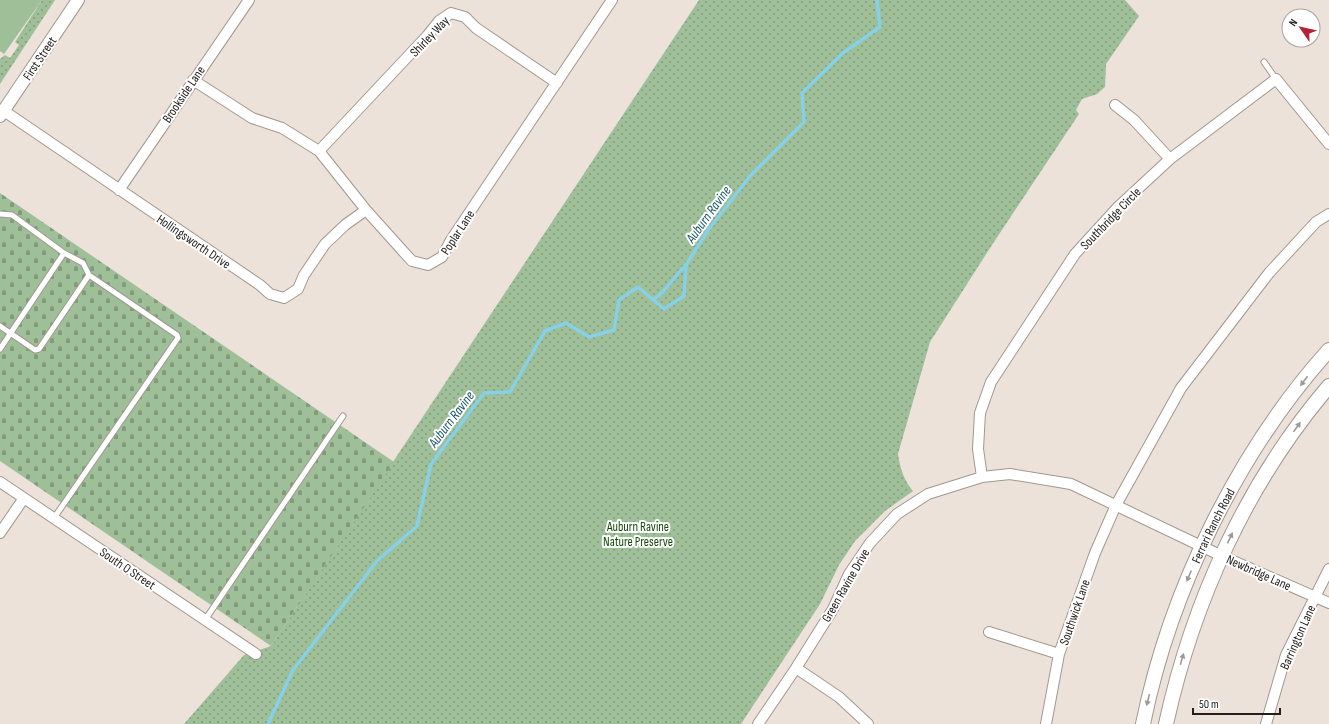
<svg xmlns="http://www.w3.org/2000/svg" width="1329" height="724" font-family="'Sofia Sans Condensed',sans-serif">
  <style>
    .grass { fill: url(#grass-dots) }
    .cemetery { fill: url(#cemetery-stones) }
    .pitch { fill: #9ebf98 }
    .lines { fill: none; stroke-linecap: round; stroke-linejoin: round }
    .stream { stroke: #86d1e8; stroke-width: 3.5 }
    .service-casing { stroke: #a0988f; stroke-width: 7 }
    .minor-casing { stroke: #a0988f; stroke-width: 12 }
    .tertiary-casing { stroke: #a0988f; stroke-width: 14 }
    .secondary-casing { stroke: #a0988f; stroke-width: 16 }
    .service { stroke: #fff; stroke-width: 5 }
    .minor { stroke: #fff; stroke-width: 10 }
    .tertiary { stroke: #fff; stroke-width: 12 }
    .secondary { stroke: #fff; stroke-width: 14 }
    .oneway { fill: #9c9b99 }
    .labels { text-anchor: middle; stroke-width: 4; stroke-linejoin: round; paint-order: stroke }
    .street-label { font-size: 13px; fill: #24201d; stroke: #fff }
    .park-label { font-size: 13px; fill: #144c0a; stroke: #fff }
    .water-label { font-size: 14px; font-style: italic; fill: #155364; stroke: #fff }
  </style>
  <defs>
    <pattern id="grass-dots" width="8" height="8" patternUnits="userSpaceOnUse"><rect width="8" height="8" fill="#9ebf98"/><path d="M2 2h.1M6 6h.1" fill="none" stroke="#819b7b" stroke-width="1.8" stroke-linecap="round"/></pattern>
    <pattern id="cemetery-stones" width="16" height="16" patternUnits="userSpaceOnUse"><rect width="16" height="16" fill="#9ebf98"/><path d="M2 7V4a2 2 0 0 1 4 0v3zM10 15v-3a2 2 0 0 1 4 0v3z" fill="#819b7b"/></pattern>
  </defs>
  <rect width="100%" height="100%" fill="#ece2d9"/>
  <path class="grass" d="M42,0H55L0,84V59L5,55L10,58L19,45L15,42Z
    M699,0H1125L1139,16L1106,64L1105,87L1097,94L1082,99L1076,110L1079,114L990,248L930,342L898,454C900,468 904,481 913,491L885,511L855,541L839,565L820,604L741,724H184L244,655L271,646Z"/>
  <path class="cemetery" d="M0,193L394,462L271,646L0,461Z"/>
  <path class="pitch" d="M0,0H42L4,54L0,51Z"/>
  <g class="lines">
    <path class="stream" d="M654,299C666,292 674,276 686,265
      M268,724L293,670L377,561L417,526L431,464L484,393L510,392L545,331L566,323L589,337L614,330L619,300L638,287L664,309L684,296L686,265L709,229L750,176L804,122L802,93L843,53L880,27L877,0"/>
    <g class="service-casing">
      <path id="service" d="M1264,62L1276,79
        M0,214L12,215L64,253L83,263L89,275L177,335L178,338L54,518
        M0,326L35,350L39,349L89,275
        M0,349L64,253
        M205,620L343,416"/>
    </g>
    <g class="minor-casing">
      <path id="minor" d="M193,80L252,118L282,128L319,151L366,210L401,249L412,261L428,265L442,257L451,240L612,0
        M1115,105L1134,120L1170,159
        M4,111L260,285L270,294L284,298L298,289L304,275L325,244L345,225L366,210
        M319,151L427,36L439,21L451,13L465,17L476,28L557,83
        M119,190L249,0
        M982,477L978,449L980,413L991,382L1075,254L1117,208L1170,159L1276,79L1329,144
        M0,482L256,654
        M0,533L24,498
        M989,632L1059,654
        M796,668L839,697L868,724
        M758,724L796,668L833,609L849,574L870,543L897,514L928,494L982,477L1010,474L1071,484L1222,556L1329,603
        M1046,724L1059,654L1095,553L1116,505L1181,388L1269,273L1316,222L1329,214
        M1266,724L1286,655L1329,569"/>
    </g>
    <g class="tertiary-casing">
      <path id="tertiary" d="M0,116L78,0"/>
    </g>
    <g class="secondary-casing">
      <g id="secondary">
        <path id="s1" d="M1143,724C1170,591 1238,451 1329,350"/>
        <path d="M1166,724C1193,601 1247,482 1329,386"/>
      </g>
    </g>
    <use href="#service" class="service"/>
    <use href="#minor" class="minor"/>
    <use href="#tertiary" class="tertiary"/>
    <use href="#secondary" class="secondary"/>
  </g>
  <defs><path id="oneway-solid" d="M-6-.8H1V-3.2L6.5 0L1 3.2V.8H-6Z"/></defs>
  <g class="oneway">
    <use href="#oneway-solid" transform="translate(1304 381) rotate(127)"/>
    <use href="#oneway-solid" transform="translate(1297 427) rotate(-54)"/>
    <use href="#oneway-solid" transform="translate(1230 538) rotate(-65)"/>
    <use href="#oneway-solid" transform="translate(1189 576) rotate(113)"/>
    <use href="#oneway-solid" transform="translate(1182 659) rotate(-74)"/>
    <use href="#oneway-solid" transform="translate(1148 700) rotate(104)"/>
  </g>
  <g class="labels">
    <g class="street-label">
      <text transform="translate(429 36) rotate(-46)" y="5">Shirley Way</text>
      <text transform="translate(39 58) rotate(-56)" y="5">First Street</text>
      <text transform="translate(183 94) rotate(-56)" y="5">Brookside Lane</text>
      <text transform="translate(1110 218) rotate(-46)" y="5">Southbridge Circle</text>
      <text transform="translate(457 232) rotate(-57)" y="5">Poplar Lane</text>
      <text transform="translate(194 241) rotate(34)" y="5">Hollingsworth Drive</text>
      <text dy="5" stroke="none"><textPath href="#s1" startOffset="211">Ferrari Ranch Road</textPath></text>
      <text transform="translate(128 568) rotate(34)" y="5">South O Street</text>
      <text transform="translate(1259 572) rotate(24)" y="5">Newbridge Lane</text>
      <text transform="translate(845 585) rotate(-60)" y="5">Green Ravine Drive</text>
      <text transform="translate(1074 612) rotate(-71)" y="5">Southwick Lane</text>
      <text transform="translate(1297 637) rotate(-66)" y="5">Barrington Lane</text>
    </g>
    <g class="park-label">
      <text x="638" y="531">Auburn Ravine<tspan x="638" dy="15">Nature Preserve</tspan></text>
    </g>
    <g class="water-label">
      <text transform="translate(708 214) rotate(-54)" y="5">Auburn Ravine</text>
      <text transform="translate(451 419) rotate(-53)" y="5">Auburn Ravine</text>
    </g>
  </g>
  <g transform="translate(1301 28) rotate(304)"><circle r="19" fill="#ffffff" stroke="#a7a6a5"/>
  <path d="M0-3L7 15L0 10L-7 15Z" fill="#b52339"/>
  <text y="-6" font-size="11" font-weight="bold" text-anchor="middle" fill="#24201d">N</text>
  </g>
  <path d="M1193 708v6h87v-6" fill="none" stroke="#24201d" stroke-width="2"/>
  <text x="1199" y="708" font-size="12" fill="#24201d" stroke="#ffffff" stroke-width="3" paint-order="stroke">50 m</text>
</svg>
